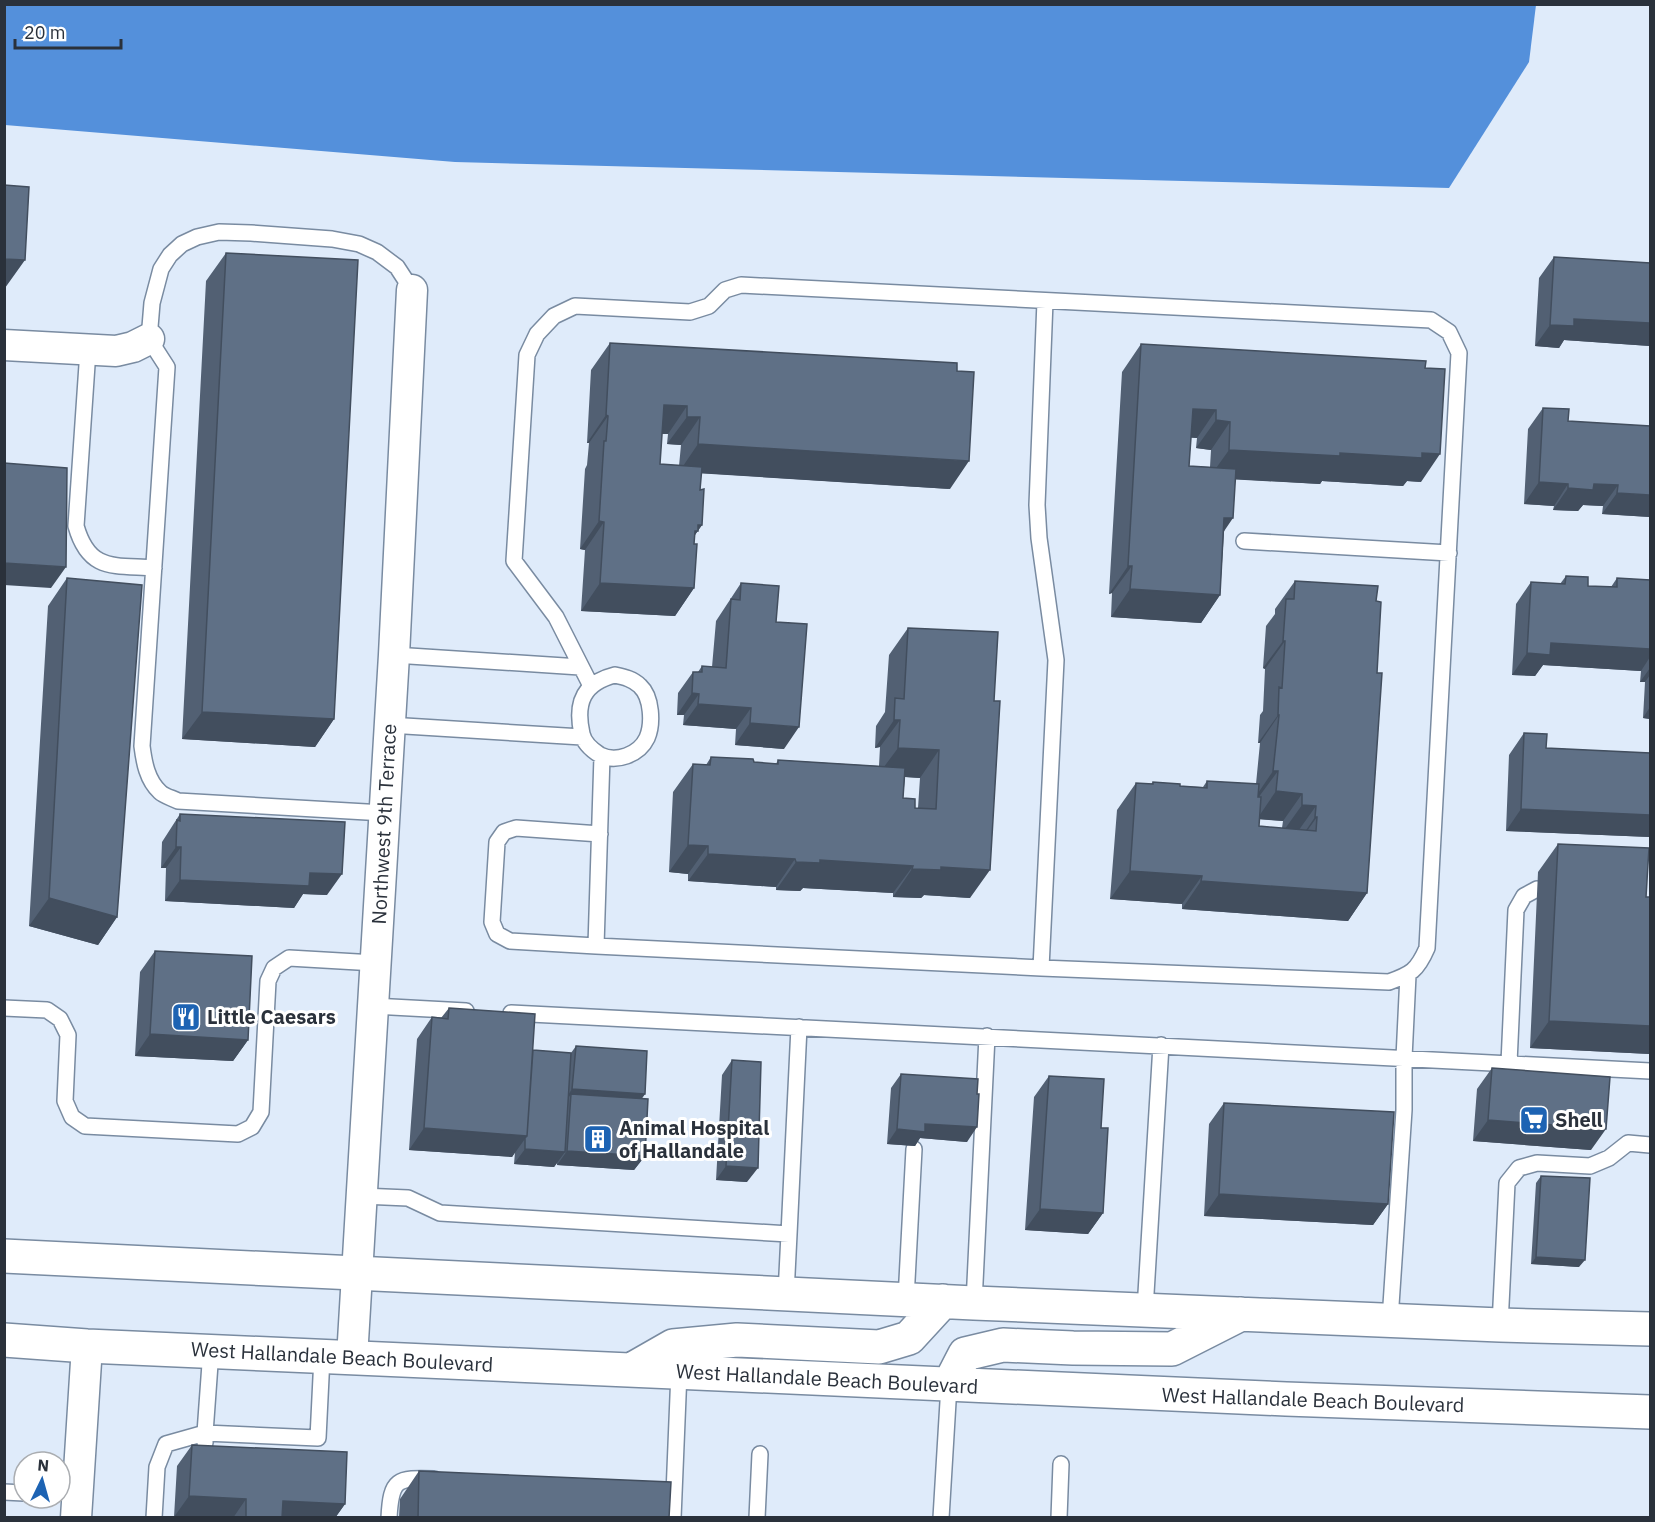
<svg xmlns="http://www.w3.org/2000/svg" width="1655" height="1522" font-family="'IBM Plex Sans',sans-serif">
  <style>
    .water { fill: #5490db }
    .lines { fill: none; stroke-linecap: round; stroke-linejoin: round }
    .lane-casing { stroke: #798ba1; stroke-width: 18 }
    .street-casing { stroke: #798ba1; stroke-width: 33 }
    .primary-casing { stroke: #798ba1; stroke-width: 36 }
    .lane { stroke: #fff; stroke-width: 15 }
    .street { stroke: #fff; stroke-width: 30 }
    .primary { stroke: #fff; stroke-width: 33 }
    .wall { fill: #526073; fill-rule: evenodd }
    .shaded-wall { fill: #424e5e }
    .building { fill: #5f7086; stroke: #424e5e; stroke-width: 1.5 }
    .labels { text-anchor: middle; stroke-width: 6; stroke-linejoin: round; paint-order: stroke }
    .street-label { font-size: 20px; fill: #2a313b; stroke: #fff }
    .poi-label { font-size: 20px; font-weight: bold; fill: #2a313b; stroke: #fff; text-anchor: start }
  </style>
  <rect width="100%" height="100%" fill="#dfebfa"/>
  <path class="water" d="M4,5L5,4L1536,5L1529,62L1449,188L455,162L5,125Z"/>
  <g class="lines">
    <g class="lane-casing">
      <path id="lane" d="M88,350L76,526C89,572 114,565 154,568
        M1244,541L1449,553
        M394,655L580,667
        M615,675C624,677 633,679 640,686C652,697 653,724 647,738C639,755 616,763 600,755C592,750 584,743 582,734C575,703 583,683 615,675Z
        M591,686L556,617L514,561L527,355L537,334L554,316L575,306L690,312L709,306L725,290L741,285L1431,320L1449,332L1459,353L1427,948C1417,971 1411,974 1389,982L1041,968L596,946L602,756
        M389,725L582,737
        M384,813L178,801C172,798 164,796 160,792C147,780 144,762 142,746L167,367L149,339L152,303L161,269L170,255L182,244L197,237L219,232L251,233L332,239L359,244L377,252L397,267L412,290
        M596,946L510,941L497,934L492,922L497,842L504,832L516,828L600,834
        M1041,968L1056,660L1039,538L1037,505L1045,301
        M373,1006L466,1011
        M4,1008L47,1010L60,1019L68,1035L65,1101L72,1117L85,1126L238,1134L252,1127L261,1112L268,981L274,968L289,958L375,963
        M511,1013L1650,1071
        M1509,1063L1516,910L1524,896L1537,889
        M362,1196L408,1198L440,1213L789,1234L786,1294
        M789,1234L799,1027
        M906,1299L914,1149
        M974,1303L987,1036
        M1145,1310L1161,1045
        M1390,1320L1404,1110V1058L1408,975
        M1500,1325L1507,1183L1519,1168L1537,1163L1590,1166L1609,1158L1628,1143L1650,1145
        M211,1350L205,1433L318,1438L322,1357
        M4,1492L24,1493
        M154,1518L157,1467L166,1444L205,1433V1443
        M389,1518C391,1478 397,1478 434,1479
        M673,1518L679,1372
        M757,1518L760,1454
        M941,1518L949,1385
        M1059,1518L1061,1464"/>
    </g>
    <g class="street-casing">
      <path id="street" d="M4,345L116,351L133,347L149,339
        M352,1358L394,655L412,290
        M76,1518L87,1346"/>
    </g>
    <g class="primary-casing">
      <path id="primary" d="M4,1256L974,1303L1500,1325L1650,1329
        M4,1340L87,1346L1286,1399L1650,1412
        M631,1370L673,1346L737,1340L879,1347L909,1338L943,1301
        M949,1385L965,1354L1003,1345L1073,1348L1172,1349L1241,1314"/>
    </g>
    <use href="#lane" class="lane"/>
    <use href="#street" class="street"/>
    <use href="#primary" class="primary"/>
  </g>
  <path class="wall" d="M226,253L334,719L315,747L182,739L206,281Z
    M1554,257L1650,263V346L1564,340L1559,348L1535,346L1539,278Z
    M610,343L950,489L701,473L700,490L702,525L694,536V588L675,616L581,611L585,550L580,549L585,469L587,465L589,443H587L591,370ZM662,434H668L667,444L681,445L679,466L660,464Z
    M1141,344L1421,482L1407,481L1403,486L1322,481L1320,484L1235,479L1224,532L1220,595L1201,623L1111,617L1112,593L1109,594L1122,372ZM1191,437L1197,438L1196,448L1211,450L1210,467L1189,466Z
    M1543,408L1568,421L1650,517L1602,514L1603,506L1583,505L1578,511L1553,510L1554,506L1524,504L1528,429Z
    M1566,576L1588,586L1611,587L1617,578L1650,580V719L1643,718L1645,682H1640L1641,671L1543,665L1535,676L1512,675L1516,604L1531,582L1560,584Z
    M67,578L117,917L98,945L29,926L48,606Z
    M1295,581L1376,601L1377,673L1367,893L1348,921L1182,909V904L1110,899L1117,810L1136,783L1151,784L1153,782L1180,786L1203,787L1207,781L1256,784L1260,743H1258L1260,715L1263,711L1265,669L1263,668L1266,626L1275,614V609ZM1259,819L1283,821L1282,828L1259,826Z
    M741,583L776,622L784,749L735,745L736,729L683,725L684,715H677L678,693L693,672H698L702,666L712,667L716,621Z
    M908,628L998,632L970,898L924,895L921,898L893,897V893L803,888L800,891L776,890V887L688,881V874L669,872L673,792L693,764L706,765L711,757L754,762L776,764L778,760L879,766L880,747L875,748L876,726L885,712L889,655ZM905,777L920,778L918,808H915L903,798Z
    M1524,733L1546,748L1650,753V837L1506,831L1509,755Z
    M180,814L327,895L303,894L294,908L165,901L166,868H161L162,842Z
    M1558,844L1646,897H1650V1054L1530,1048L1538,872Z
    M155,951L248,1040L233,1061L135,1056L140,972Z
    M449,1008L533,1050L571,1053L576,1046L645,1094L642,1098L645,1156L634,1170L557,1165V1163L554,1167L514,1164L515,1152L512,1157L409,1150L417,1039L432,1017L441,1018Z
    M732,1060L747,1182L716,1180L722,1075Z
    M1492,1068L1591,1150L1473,1141L1477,1089Z
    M901,1074L977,1094L967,1142L920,1138L915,1146L887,1144L891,1088Z
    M1049,1076L1101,1128L1103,1213L1088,1234L1025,1230L1034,1097Z
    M1224,1103L1388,1204L1373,1225L1204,1216L1209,1124Z
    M1541,1176L1579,1267L1531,1264L1536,1183Z
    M192,1445L345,1504L335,1518L174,1517L177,1466Z
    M419,1471L669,1518H399L400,1499Z"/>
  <path class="shaded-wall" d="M4,259L25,260L5,288H4Z
    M1574,319L1650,323V346L1564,340L1559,348L1535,346L1550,325Z
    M664,405L687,406L668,434L645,433Z
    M1193,409L1216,410L1197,438L1173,437Z
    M606,415L608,416L589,443H587Z
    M687,417H700L681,445L667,444Z
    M1216,420L1230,422L1211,450L1196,448Z
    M698,444L969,461L950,489L679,472Z
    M1229,450L1340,453H1422L1440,454L1421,482L1407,481L1403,486L1322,481L1320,484L1209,478Z
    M1539,482L1568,484L1554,506L1524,504Z
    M1594,484L1618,485L1603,506L1583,505L1578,511L1553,510L1568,488Z
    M1617,493L1650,495V517L1602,514Z
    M1224,518H1233L1214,546Z
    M599,521L604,522L585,550L580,549Z
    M698,525H702L679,558Z
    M4,563L66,567L51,588L4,585Z
    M1128,566H1132L1112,593L1109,594Z
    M600,583L694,588L675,616L581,611Z
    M1130,589L1220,595L1201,623L1111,617Z
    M1283,641H1285L1265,669L1263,668Z
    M1551,643L1650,649V657L1641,671L1543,665L1535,676L1512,675L1527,653Z
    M1650,668V675L1645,682H1640Z
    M692,693L699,694L684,715H677Z
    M698,704L751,708L736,729L683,725Z
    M1650,707V719L1643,718Z
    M202,712L334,719L315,747L182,739Z
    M1278,715H1279L1260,743H1258Z
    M894,720H900L880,747L875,748Z
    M750,723L799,727L784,749L735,745Z
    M898,748L939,750L920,778L878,775Z
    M1273,771H1278L1258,798L1254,799Z
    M1276,791L1302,794L1283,821L1257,819Z
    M1302,805L1316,806L1296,834L1282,833Z
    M1521,809L1650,815V837L1506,831Z
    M1315,817H1317L1297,845H1296Z
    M688,845L708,846L688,874L669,872Z
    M176,847H181L166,868H161Z
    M708,854L795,859L776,887L688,881Z
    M820,860L913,866L893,893L803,888L800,891L776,890L796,862Z
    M941,867L990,870L970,898L924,895L921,898L893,897L912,869Z
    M1130,871L1202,876L1182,904L1110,899Z
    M310,873L342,874L327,895L303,894L294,908L165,901L180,880Z
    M1201,881L1367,893L1348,921L1182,909Z
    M49,898L117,917L98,945L29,926Z
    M1549,1021L1650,1026V1054L1530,1048Z
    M150,1034L248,1040L233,1061L135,1056Z
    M572,1089L645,1094L634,1109L571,1094L564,1104H562Z
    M1488,1120L1606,1129L1591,1150L1473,1141Z
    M925,1124L977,1127L967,1142L920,1138L915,1146L887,1144L897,1129Z
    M424,1128L527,1136L512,1157L409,1150Z
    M525,1149L565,1152L554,1167L514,1164Z
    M567,1151L645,1156L634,1170L557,1165Z
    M726,1166L758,1168L747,1182L716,1180Z
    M1219,1194L1388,1204L1373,1225L1204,1216Z
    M1040,1209L1103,1213L1088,1234L1025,1230Z
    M1536,1257L1585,1260L1579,1267L1531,1264Z
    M189,1496L246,1499L233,1518L174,1517Z
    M283,1501L345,1504L335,1518H272Z"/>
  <path class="building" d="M4,185L29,187L25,260L4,259Z
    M226,253L358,260L334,719L202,712Z
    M1554,257L1650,263V323L1574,319V326L1550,325Z
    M610,343L957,363V371L974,372L969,461L698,444L700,417H687V406L664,405L660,464L702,467L700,490L704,489L702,525H698V531H695L694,544H697L694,588L600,583L604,522L599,521L604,441H606L608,416L606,415Z
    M1141,344L1426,361L1425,368L1445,369L1440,454L1422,453V458L1340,453V456L1229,450L1230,422L1216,420V410L1193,409L1189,466L1236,469L1233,518H1224L1220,595L1130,589L1132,566H1128Z
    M1543,408L1569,409L1568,421L1650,426V495L1617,493L1618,485L1594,484L1593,490L1568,488V484L1539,482Z
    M4,463L67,468L66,567L4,563Z
    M1566,576L1588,577V586L1617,587V578L1650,580V649L1551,643L1550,655L1527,653L1531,582L1565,584Z
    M67,578L142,585L117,917L49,898Z
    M1295,581L1378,586L1376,601L1381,602L1377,673H1382L1367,893L1201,881L1202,876L1130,871L1136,783L1153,784V782L1180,784V786L1207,788V781L1259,784L1258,797H1261L1259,826L1316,831L1317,817H1315L1316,806L1302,805V794L1276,791L1278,771H1273L1279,715H1278L1279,687L1282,688L1285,641H1283L1286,599H1294Z
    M741,583L779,586L776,622L807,624L799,727L750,723L751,708L698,704L699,694L692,693L693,672H702V666L726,668L731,599L740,600Z
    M908,628L998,632L994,701H1000L990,870L941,867V870L912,869L913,866L820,860V863L796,862L795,859L708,854V846L688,845L693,764L710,765L711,757L753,759L754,762L778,764V760L905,768L903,798L915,799V808L936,809L939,750L898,748L900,720H894L895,698L904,699Z
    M1524,733L1547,734L1546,748L1650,753V815L1521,809Z
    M180,814L345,822L342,874L310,873L309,886L180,880L181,847H176L177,820L180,821Z
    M1558,844L1649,848L1646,897H1650V1026L1549,1021Z
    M155,951L252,956L248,1040L150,1034Z
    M449,1008L535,1014L527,1136L424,1128L432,1017L448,1019Z
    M576,1046L647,1051L645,1094L572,1089Z
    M533,1050L571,1053L565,1152L525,1149V1138L527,1136Z
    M732,1060L761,1062L758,1168L726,1166Z
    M1492,1068L1610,1077L1606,1129L1488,1120Z
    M901,1074L978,1079L977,1094H979L977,1127L925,1124V1132L897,1129Z
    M1049,1076L1104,1079L1101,1128H1108L1103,1213L1040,1209Z
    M571,1094L648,1099L645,1156L567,1151Z
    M1224,1103L1394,1112L1388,1204L1219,1194Z
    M1541,1176L1590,1178L1585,1260L1536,1257Z
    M192,1445L347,1452L345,1504L283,1501L282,1518H246V1499L189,1496Z
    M419,1471L671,1482L669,1518H418Z"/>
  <defs>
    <g id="restaurant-square" transform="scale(1.5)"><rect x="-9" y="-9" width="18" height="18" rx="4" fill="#1d63b3" stroke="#fff"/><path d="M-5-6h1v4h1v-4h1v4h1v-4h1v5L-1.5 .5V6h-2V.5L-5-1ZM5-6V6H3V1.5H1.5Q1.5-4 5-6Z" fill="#fff"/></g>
    <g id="supermarket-square" transform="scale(1.5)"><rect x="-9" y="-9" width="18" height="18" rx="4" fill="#1d63b3" stroke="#fff"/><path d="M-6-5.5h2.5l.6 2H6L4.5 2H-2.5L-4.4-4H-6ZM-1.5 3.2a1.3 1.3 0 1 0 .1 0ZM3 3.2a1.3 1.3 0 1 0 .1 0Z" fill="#fff"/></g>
    <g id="building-square" transform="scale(1.5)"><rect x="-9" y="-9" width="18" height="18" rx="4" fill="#1d63b3" stroke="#fff"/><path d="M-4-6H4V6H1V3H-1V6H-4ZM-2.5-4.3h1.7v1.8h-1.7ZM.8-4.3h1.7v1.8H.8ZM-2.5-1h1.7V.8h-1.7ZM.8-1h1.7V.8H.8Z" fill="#fff"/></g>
  </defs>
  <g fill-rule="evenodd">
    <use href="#restaurant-square" x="186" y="1017"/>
    <use href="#supermarket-square" x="1534" y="1120"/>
    <use href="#building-square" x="598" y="1139"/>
  </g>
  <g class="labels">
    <g class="street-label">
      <text transform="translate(384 824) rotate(-87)" y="7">Northwest 9th Terrace</text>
      <text transform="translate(342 1357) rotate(3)" y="7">West Hallandale Beach Boulevard</text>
      <text transform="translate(827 1379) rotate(3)" y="7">West Hallandale Beach Boulevard</text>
      <text transform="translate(1313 1400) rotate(2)" y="7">West Hallandale Beach Boulevard</text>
    </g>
    <g class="poi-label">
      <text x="207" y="1024">Little Caesars</text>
      <text x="1555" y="1127">Shell</text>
      <text x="619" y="1135">Animal Hospital<tspan x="619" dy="23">of Hallandale</tspan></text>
    </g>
  </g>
  <rect width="1655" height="1522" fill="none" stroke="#2a313b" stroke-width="12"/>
  <g transform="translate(42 1480) rotate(5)"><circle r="28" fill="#ffffff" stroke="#aaadb1" stroke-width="1.5"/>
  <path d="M0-4.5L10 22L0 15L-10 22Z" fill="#1d63b3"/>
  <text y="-9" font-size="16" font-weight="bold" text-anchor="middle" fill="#2a313b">N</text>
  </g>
  <path d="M15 39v9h106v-9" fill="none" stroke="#2a313b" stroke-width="3"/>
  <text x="24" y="39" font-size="18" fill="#2a313b" stroke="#ffffff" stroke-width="4.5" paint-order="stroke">20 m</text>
</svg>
